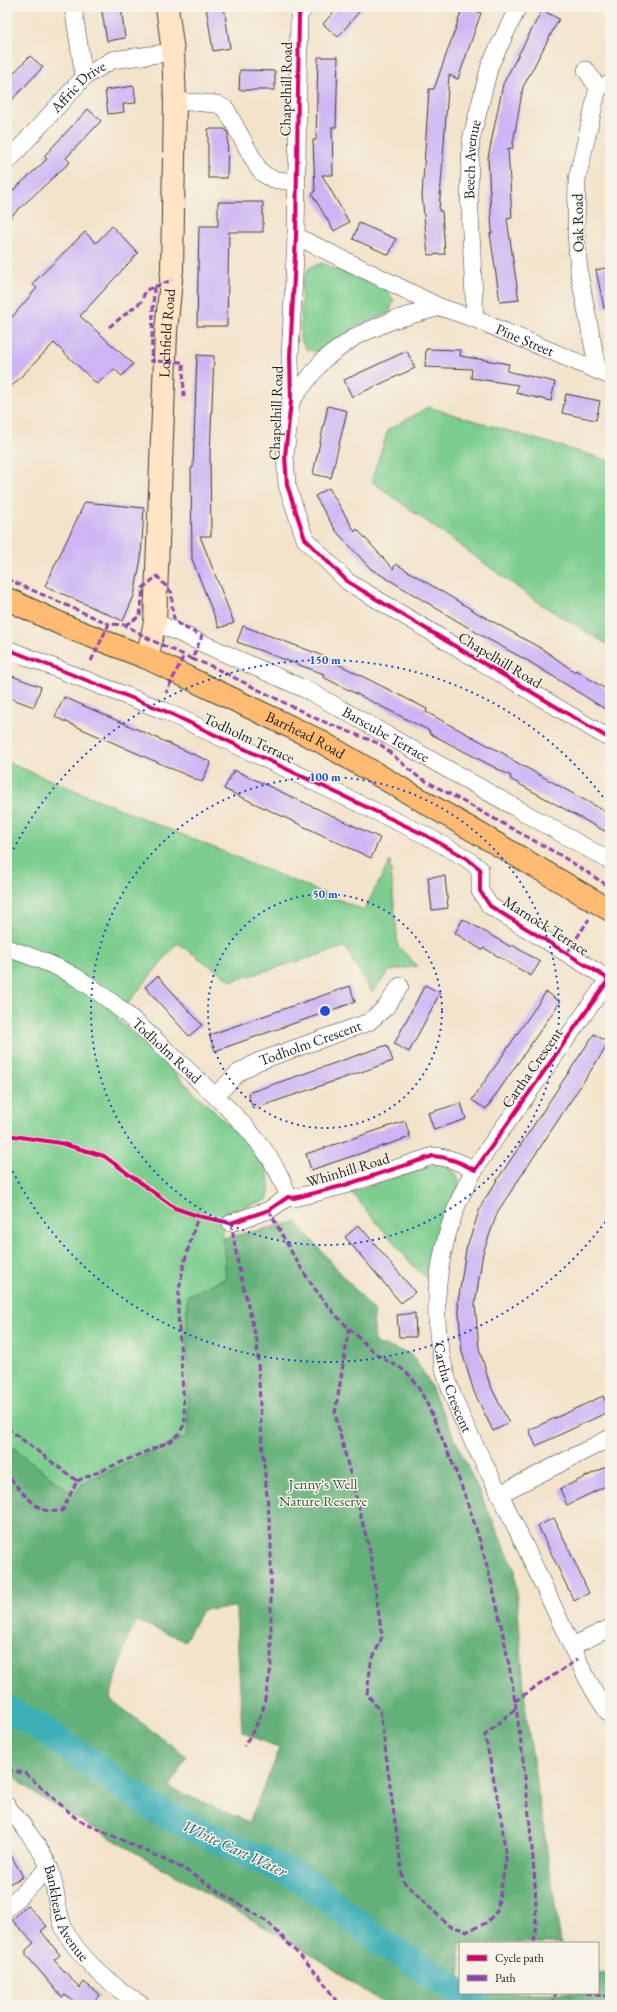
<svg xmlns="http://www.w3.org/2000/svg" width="617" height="2012" font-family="'EB Garamond',serif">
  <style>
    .green { fill: #7bcd8e; stroke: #4c7455 }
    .forest { fill: #64b079; stroke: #40664a; fill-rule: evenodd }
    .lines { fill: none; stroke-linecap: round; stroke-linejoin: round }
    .river { stroke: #3eafb6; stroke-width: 28 }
    .building { fill: #cdb4f5 }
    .street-casing { stroke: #3c3a36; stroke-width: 18 }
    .secondary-casing { stroke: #3c3a36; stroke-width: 24 }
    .primary-casing { stroke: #3c3a36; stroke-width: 24 }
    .street { stroke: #fff; stroke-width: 17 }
    .secondary { stroke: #ffe4c6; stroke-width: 22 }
    .primary { stroke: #ffbb71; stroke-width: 22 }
    .quiet { stroke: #8e44ad; stroke-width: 3; stroke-dasharray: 6 3; stroke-linecap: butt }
    .cycleway-casing { stroke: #f7f3e8; stroke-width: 6 }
    .cycleway { stroke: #d6006c; stroke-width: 4 }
    .ring { fill: none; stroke: #1d4ed8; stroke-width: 2; stroke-dasharray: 2 4 }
    .labels { text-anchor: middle; stroke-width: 3; stroke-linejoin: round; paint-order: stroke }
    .street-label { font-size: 15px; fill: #1c1c1c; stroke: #f7f3e8 }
    .park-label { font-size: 15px; fill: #3d5a44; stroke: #f7f3e8 }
    .water-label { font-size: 16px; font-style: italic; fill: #2b5e61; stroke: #f7f3e8 }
    .centre { fill: #1d4ed8; stroke: #f7f3e8; stroke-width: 2 }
    .ring-label { font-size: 12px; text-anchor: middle; font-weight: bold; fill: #1d4ed8; stroke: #f7f3e8; stroke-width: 3; stroke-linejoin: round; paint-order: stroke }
  </style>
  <rect width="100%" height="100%" fill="#f7f3e8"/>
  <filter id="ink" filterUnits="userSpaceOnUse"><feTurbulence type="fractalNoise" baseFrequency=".025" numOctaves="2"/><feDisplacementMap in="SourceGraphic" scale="8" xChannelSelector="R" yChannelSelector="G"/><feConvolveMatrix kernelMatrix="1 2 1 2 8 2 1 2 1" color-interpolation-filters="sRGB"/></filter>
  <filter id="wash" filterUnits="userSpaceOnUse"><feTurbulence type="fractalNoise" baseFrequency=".012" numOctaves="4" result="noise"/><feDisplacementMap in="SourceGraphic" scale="16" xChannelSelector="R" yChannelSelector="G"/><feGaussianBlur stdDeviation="0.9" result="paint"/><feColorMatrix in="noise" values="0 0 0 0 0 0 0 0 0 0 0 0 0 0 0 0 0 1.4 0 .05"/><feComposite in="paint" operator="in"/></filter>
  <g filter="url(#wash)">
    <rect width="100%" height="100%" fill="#f3e3cb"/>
    <path class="green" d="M322,263L387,291L394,300L389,313L357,326L321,352L307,350L300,339L302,282L309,268Z
      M428,407L610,461V646L542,605L371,481L388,430Z
      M7,762L364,910L390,861L398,946L417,966L389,971L372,992L345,947L232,981L177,943L116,1018L256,1151C266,1166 274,1182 267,1200L222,1214L226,1278L187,1296L188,1436L83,1483L74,1495L7,1443Z
      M436,1164C448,1166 456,1169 459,1182L431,1278L426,1277L415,1268L351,1192Z"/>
    <path class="forest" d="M296,1222L373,1310L375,1343L411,1354L427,1378L515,1570L526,1714L561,1943H460V1993H598V1973L610,1972V2005H386L311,1954L38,1796L7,1770V1443L74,1495L83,1483L188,1436L187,1296L226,1278L223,1238ZM236,1607L242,1732L280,1749L249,1822L170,1788L186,1756L110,1699L128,1636L137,1621L185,1641L202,1610Z"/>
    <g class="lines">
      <path class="river" d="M7,1709L44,1730L156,1810L304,1880L383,1943L460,1992
        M462,1993L480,2005"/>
    </g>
    <g id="blocks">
      <path class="building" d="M101,7H121L125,38L107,41Z
        M206,7H224L230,48L213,51Z
        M338,7H363L338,37L323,24Z
        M463,7L481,13L458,79L449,75L439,211H442L445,254L428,255L422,196L429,89H434Z
        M542,10L559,19L523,87L512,149L508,148L512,218L507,219L519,300L500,302L490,233H492L488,158L503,84Z
        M30,56L43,67L7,105V80Z
        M318,57H338L336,127H332L333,175H322L349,222L334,231L312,194L315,192L313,140H316Z
        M240,70L275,71V90H239Z
        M134,86L136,103L123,104L124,112L108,114L105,90Z
        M88,109L101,121L66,158L70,162L7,220V196L47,159L44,156Z
        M208,129H225L228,133L227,178H208Z
        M218,202H263V232H229L227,326H197L199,226H218Z
        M359,223L396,239L389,255L353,239Z
        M112,226L138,253L80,316L133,364L122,376L114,369L97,384L54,343L7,391V323L37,288L32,284L85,232L96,243Z
        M610,267V307L604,308L596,270Z
        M426,349L461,350L460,356L509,364L507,371L555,382L551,401L516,393L518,385L471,378L472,369L425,367Z
        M407,351L415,368L352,397L344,380Z
        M197,355L214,356L210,454L211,536H200L234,623L219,628L192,559L191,468H193Z
        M566,394L600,401L596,420L562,413Z
        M328,406L347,411L331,478L313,474Z
        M329,488L355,532L357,529L393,569L396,564L479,614L544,650L575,672L576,670L610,692V712L530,662L484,637L371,569L336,531L315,496Z
        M85,502L144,508L141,558L134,596L123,621L45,586Z
        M243,626L316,653L427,709L426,712L508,756L507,757L610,814V834L510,779L511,776L429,733L430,731L323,677L324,674L237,642Z
        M7,674L41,687L34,707L7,697Z
        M64,697L211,762L202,782L55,717Z
        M234,770L380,838L371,858L224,789Z
        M445,876L448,908L432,910L428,877Z
        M463,919L511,947L512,945L540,962L531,976L484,948L482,950L455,933Z
        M158,976L202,1025L189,1036L145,987Z
        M425,985L440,993L409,1052L394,1044Z
        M350,986L355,1002L215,1051L209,1035Z
        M546,992L560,1002L486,1109L472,1100Z
        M594,1034L609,1043L498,1211L483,1253L475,1304L479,1348L490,1385L509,1423L493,1431L474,1392L462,1352L458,1302L466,1249L482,1203Z
        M387,1045L393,1061L253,1109L248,1093Z
        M461,1103L466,1119L434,1130L428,1113Z
        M405,1121L410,1137L311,1170L306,1154Z
        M359,1225L415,1292L401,1303L345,1237Z
        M415,1313L416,1337H399L397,1315Z
        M603,1396L610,1411L536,1446L529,1430Z
        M610,1465V1484L567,1505L560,1489Z
        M554,1518L589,1593L574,1601L538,1526Z
        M7,1848L23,1877L7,1885Z
        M27,1905L47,1926L41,1931L60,1955L54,1960L80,1988L84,1982L100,1995L92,2005H79L65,1995L62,1997L26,1955V1950L34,1943L12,1920Z"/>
    </g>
  </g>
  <g filter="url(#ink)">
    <use href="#blocks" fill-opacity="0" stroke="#3c3a36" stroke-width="1"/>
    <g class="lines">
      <g class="street-casing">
        <g id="street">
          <path d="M73,7L84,77"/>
          <path d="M306,7L299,14L296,236L290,357L291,401L285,456L287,485L305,539L348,582L610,739"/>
          <path d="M586,70L598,88"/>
          <path d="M175,101L217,104L226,109L258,168C269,182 280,180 297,182"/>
          <path id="s1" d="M7,162L84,77L112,60L173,52"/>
          <path d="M296,236L440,307"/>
          <path id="s2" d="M475,319L469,191L471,140L490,65L518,7"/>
          <path d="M598,371L579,273L576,232L577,179L598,88L610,83"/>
          <path id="s3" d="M291,401L323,360L356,336L393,320L440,307L475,319L610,376"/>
          <path id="s4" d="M155,622L311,692L610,861"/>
          <path d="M7,649L165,711L425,835L466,858L480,869V891L490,906L610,980"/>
          <path id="s5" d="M7,948C32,957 57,965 79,979C116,1002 148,1033 179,1062C218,1099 273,1144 288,1197"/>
          <path id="s6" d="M609,979C581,1018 553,1058 525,1098C508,1122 488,1146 473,1172C441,1230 428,1299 443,1364C456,1418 487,1465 510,1515C529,1554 547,1593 565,1632C578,1660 591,1690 610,1715"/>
          <path id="s7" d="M215,1096L238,1073L257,1062L369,1022L386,1007L400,986"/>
          <path d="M231,1223L269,1210L288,1197L294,1198L342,1186L433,1156C449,1157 461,1163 475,1170"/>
          <path d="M500,1494L610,1438"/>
          <path d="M572,1646L610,1628"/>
          <path id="s8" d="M7,1806C20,1821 43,1851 50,1869C56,1887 56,1908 63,1926C76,1956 115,1989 142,2005"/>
          <path d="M7,1908L49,1868"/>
        </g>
      </g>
      <g class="secondary-casing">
        <g id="secondary">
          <path id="s9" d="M147,658L155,622L166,332L172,269L175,101L173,52L167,7"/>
        </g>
      </g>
      <g class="primary-casing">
        <g id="primary">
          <path id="s10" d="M7,599L70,628L147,658L318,740L610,910"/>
        </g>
      </g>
      <use href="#street" class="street"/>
      <use href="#secondary" class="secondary"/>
      <use href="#primary" class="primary"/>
      <path class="quiet" d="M154,287L151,361L183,362L184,397
        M109,327L141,302L146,290L172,280
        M7,579L109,624
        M125,625L140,616L143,588L157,576L172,593C172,626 173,622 202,636L192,659L184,655
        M192,659L211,666L317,719L380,744L417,776L560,855L610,887
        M91,661L109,624L125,625L151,640L184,655L166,693
        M567,953L589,919
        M269,1210C292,1254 314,1296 351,1330C360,1338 368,1348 378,1355C394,1366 404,1366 416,1384C429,1404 437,1428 447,1450C498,1569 518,1698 530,1826C533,1865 539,1904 534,1943
        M231,1223L239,1269L257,1342L262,1442L271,1539V1668L263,1709L256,1726L244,1746
        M349,1328L335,1414L370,1552L382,1637L371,1663L367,1694L380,1711L403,1881L449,1926L468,1931L486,1923L497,1911L506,1860L501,1816L485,1735L516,1708
        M7,1428L77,1481L62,1511C56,1511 48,1512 42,1509C29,1502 17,1486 7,1475
        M77,1481L171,1441L179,1434L185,1423L178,1312L179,1290L184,1263L198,1216
        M515,1701L578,1659
        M7,1770L25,1773L77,1819L182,1868L269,1923L319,1976L339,2005
        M586,1993L610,1997
        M551,2005L556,1993"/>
      <g class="cycleway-casing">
        <path id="cycleway" d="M306,7L299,14L296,236L290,357L291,401L285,456L287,485L305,539L348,582L610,739
          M7,649L165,711L425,835L466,858L480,869V891L490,906L610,980
          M7,1135L60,1143L104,1156L175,1208L198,1216L231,1223L269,1210L288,1197L294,1198L342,1186L433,1156C449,1157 461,1163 475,1170L609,979"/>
      </g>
      <use href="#cycleway" class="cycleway"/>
    </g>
  </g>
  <g class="ring">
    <circle cx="325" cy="1011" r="117"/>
    <circle cx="325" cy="1011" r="234"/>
    <path d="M609 1217A351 351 0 0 1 8 1162M8 860A351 351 0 0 1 609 805"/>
  </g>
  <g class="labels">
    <g class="street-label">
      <text dy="5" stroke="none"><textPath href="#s1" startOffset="104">Affric Drive</textPath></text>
      <text transform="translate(286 89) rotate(-89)" y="5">Chapelhill Road</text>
      <text dy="5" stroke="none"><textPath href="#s2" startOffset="160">Beech Avenue</textPath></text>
      <text transform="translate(578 223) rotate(-91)" y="5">Oak Road</text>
      <text dy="5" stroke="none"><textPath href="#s9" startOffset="326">Lochfield Road</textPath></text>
      <text dy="5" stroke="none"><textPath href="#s3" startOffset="273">Pine Street</textPath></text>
      <text transform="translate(276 413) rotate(-88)" y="5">Chapelhill Road</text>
      <text transform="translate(500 660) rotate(31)" y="5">Chapelhill Road</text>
      <text dy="5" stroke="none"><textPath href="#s4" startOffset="257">Barscube Terrace</textPath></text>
      <text dy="5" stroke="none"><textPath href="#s10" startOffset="328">Barrhead Road</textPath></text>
      <text transform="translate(249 738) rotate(25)" y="5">Todholm Terrace</text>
      <text transform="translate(546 926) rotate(32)" y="5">Marnock Terrace</text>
      <text dy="5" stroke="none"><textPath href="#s7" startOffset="111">Todholm Crescent</textPath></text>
      <text dy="5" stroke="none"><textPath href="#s5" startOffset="192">Todholm Road</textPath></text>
      <text transform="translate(532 1068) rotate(-55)" y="5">Cartha Crescent</text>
      <text transform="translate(348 1170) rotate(-17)" y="5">Whinhill Road</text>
      <text dy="5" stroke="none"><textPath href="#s6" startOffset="460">Cartha Crescent</textPath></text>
      <text dy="5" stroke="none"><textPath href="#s8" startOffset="124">Bankhead Avenue</textPath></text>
    </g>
    <g class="park-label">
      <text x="323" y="1489">Jenny's Well<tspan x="323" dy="17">Nature Reserve</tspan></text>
    </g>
    <g class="water-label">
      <text transform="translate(235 1848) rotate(25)" y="6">White Cart Water</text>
    </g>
  </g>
  <circle cx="325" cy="1011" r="6" class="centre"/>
  <g class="ring-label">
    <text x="325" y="664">150 m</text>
    <text x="325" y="781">100 m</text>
    <text x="325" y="898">50 m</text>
  </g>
  <rect width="617" height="2012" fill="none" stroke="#f7f3e8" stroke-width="24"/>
  <rect x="459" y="1942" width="140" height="52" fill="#f7f3e8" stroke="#9f9d96"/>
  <rect x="467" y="1955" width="20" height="6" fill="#d6006c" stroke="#9f9d96"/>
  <text x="495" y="1962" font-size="12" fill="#1c1c1c">Cycle path</text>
  <rect x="467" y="1975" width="20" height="6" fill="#8e44ad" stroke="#9f9d96"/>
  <text x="495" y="1982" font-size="12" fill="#1c1c1c">Path</text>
</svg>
